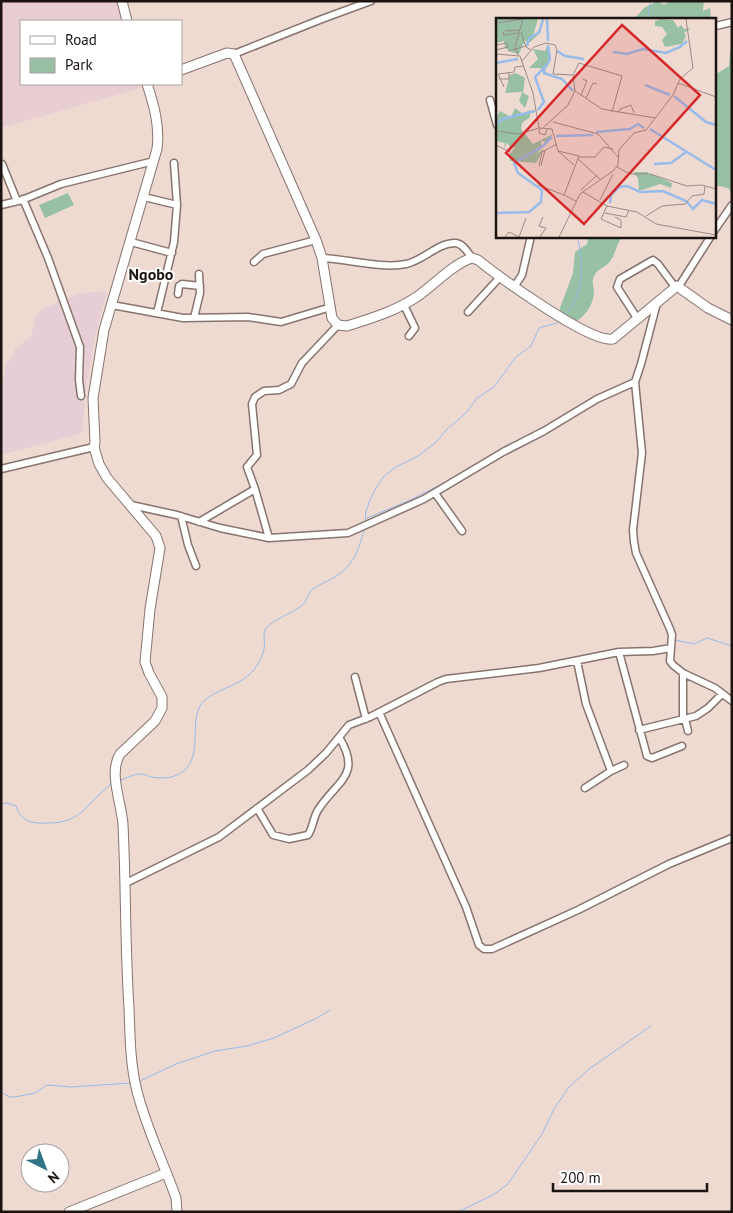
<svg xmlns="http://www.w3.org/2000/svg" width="733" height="1213" font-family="'PT Sans',sans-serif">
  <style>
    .industrial { fill: #e7ced6 }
    .education { fill: #e8ced3 }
    .green { fill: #98c0a4 }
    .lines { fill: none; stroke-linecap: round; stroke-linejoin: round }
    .stream { stroke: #98bbe9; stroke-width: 1 }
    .street-casing { stroke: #86746d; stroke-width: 9 }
    .secondary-casing { stroke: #86746d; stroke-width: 11 }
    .street { stroke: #fff; stroke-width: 6 }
    .secondary { stroke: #fff; stroke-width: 9 }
    .labels { text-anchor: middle; stroke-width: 4; stroke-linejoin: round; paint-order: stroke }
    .quarter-label { font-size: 16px; font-weight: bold; fill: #1b1411; stroke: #fff }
    .inset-river { fill: none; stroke: #98bbe9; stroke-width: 2.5 }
    .inset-road { fill: none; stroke: #9a8b85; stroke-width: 1 }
    .view { fill: #d62828; fill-opacity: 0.15; stroke: #d62828; stroke-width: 2.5 }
    .inset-edge { fill: none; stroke: #1b1411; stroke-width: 2.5 }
  </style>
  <rect width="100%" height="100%" fill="#efdad2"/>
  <path class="industrial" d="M107,291L95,338L86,388L82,433L1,455V381L5,374V364L12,358L15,349L31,336L35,318L42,309L81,293Z"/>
  <path class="education" d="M1,1H125L131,21H21V84H140L141,88L1,128Z"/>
  <path class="green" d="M658,1L664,5L670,1H704L703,11L710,8L711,19H634L644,8Z
    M732,49V193L728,188L719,186L714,188V68L718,73L729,66L730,52Z
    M68,193L74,205L45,218L39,205Z
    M589,236H623C615,246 617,251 611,260C606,268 595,269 593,279C592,283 594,287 594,291C594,303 587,314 577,321L568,318L560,310V308L573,273L575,252L587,244Z"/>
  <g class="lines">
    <path class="stream" d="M648,19L650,1
      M565,315C585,294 584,263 577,236
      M621,385L632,379L634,376
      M632,388L634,400
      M577,408L595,397
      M477,464L500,449L552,423
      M636,474L639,451
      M367,518L408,501L450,480
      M365,523L366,511L370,500L376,488L384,476L396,467L418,456L435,443L447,429L466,413L477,398L494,387L516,357L531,346L539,328L557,323L560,320
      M675,640L694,644L707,638L732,646
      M119,781C126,778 134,774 141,774C145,774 149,777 152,777C164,779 176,778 185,770C201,754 191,726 199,708C207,691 235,688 249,675C255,670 263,657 264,649C266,641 261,634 267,627C275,619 290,614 300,607C307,603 307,594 313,589C318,585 326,582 333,578C353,567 359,550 364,529
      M1,804L7,803L16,806C20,818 26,822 39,823C83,825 82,807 111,784
      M140,1081L176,1064L215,1051L247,1046L274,1038L317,1018L330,1010
      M1,1092L10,1097H15L35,1093L47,1085L71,1087L131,1083
      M458,1212L493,1195L508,1184L542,1134L554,1109L569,1087L589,1069L651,1026"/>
    <g class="street-casing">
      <path id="street" d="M716,26L732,22
        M234,54L322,19L371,1
        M490,100L497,125
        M2,164L17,201
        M144,197L177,205
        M23,199L48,258L80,347L79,380L81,396
        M1,205L22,200L61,184L154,161
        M714,231L732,205
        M131,242L172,253
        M322,258C347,259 383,269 406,264C423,261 437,243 455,243C463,243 468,253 472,258
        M254,262L263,254L316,240
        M679,286L711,236
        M514,287L522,275L531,236
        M178,294L179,286L182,284L200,286
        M112,305L183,318L248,317L281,322L331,307
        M404,305L415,328L409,336
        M468,312L500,277
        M157,313L174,242L177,205L174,163
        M194,318L200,293L199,274
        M637,318L617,287L620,279L653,260L658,264L675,287
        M1,469L94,447
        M255,489L269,538
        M435,493L462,531
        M131,505L177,515L220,528L269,538L348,533L424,499L503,452L544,431L597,399L635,382
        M181,516L188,545L196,566
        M199,522L255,489L247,467L257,455L252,404L255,397L264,391L279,390L291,384L302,363L338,325
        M671,648L670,661L673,665L683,673L715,688L732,701
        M619,652L647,756L652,758L682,746
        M577,661L586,704L611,771L585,788
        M355,677L366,719
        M379,712L466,907L479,945L484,949H492L578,910L669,864L732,838
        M683,719V673
        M685,719L688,731
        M639,730L696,716L708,708L722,694
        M611,771L624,765
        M257,808L273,835L289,839L308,835C313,828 313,818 318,810C336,781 363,776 339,737
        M126,883L219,837L308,770L326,753L349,725L370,717L438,682L446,679L539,668L619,652L653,651L671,648L672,635L670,629L636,553L634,542L633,530L642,453L635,382L641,364L657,303"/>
    </g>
    <g class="secondary-casing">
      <path id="secondary" d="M122,1L127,21
        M181,70L227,53L234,54L316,240L322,258L332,318L338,325L347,326C372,318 396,311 418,296C435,284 453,264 472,258L478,260C498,276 591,344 613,339L677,286L708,308L732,320
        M147,84C154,105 160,127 157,149L104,330L93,398L95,442L94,447L99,464L107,478L156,536L160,548L150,609L145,662L149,673L162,697V708L155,721L120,754C108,773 122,804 123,825C126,886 125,947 129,1008C130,1034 130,1061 136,1087C145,1126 163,1161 176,1198L177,1212
        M69,1212L166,1173"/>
    </g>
    <use href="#street" class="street"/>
    <use href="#secondary" class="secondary"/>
  </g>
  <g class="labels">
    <g class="quarter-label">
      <text x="151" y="280">Ngobo</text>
    </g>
  </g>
  <g transform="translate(496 18)">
    <rect width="220" height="220" fill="#efdad2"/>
    <path d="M0,1H42L37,18L43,12V16L32,26L29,22L23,36L15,34L9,30L8,23L0,25ZM165,1L177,2L182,10L185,7L188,11L195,10L188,15L190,18L186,26L169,29L166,22L171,16L166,9L159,8V3ZM51,28L55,42L48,54L44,50H33L42,41L37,31L49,33ZM20,55L29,60L27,75L33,78L29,90L23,83L26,74L9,75L14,57ZM19,90L27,96L34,92V99L26,105L25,111L37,126L57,116L51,124L45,123L46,130L40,136L48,131L40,145L14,143L13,137L19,129L15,130L11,125L8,130L9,125L0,123V100L4,93L15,99ZM137,154H151L176,165L175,170L164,166L143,173L142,160Z" fill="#98c0a4"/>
    <path class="inset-river" d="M51,1L52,23M52,27L54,42L48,50V55L66,61L77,73M31,28L33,20L43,15L47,1M61,33L69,38L88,41M117,34L131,36L147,31L170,35L184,29L191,23M0,45L22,41M149,67L174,77M178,78L210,104L220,107M42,92L48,84L39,59L47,51M0,105L10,100L39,93M154,111L220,152M100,114L134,111L142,106L148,110M60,118L97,117M158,146L175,145L190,134M114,185L115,177L123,169L131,168L144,174L167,173L190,183L197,191L206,182L220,186M0,195L33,194L45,184L46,172L22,155L18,145L47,128L56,119"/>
    <path class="inset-road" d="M0,5L27,1M9,13L24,12M7,14L8,17L22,15M25,14L30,29L35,32M0,27L11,25L12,29L0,32M12,33L30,28M0,36L24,38L37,75L43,110L56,111L62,133L83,138L68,177L80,183M22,37L19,29L27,1M26,43L38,29L50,25L59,27L61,32L57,56L77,57L83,45L126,58L116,94M77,57L79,73M3,61H13V55M182,65L220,79M8,69L2,56L18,54L19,49L28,48M85,77L91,63L87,61M90,80L97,65L101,66M122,95L124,91L135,87L138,95M57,104L102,116L122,139M47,110L72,87L79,73L106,91L159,100M44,111L43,115L49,117L51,111M0,113L23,116L43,110M0,127L14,134M62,133L78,147M83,139H99L108,129L117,131M82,141L105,162M43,148L46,134L61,126M45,148L49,132M121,149L134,156H152M154,156L191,168L206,167L220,171M42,167L68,177M85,172L101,157M87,174L111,188L141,194L160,206L220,217M104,182L117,156M111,188L105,201L125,210V202L119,199M109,195L130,199L133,192M150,198L166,188L189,186L196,178L208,176L209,168M9,219L13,214L23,219M23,219L30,200M44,219L50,210L43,208L47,199M63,219L84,176L117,153L122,147L123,132L138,115L150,112L177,77L184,61L197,50L190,1"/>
    <path class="view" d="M126,7L204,77L88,206L10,135Z"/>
    <rect width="220" height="220" class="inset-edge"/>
  </g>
  <rect width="733" height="1213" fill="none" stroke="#1b1411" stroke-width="5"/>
  <rect x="20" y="20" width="162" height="65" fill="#ffffff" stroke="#a4a1a0"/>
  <rect x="30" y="36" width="25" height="8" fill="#ffffff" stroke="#a4a1a0"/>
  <text x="65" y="45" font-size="15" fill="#1b1411">Road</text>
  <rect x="30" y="58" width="25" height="15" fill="#98c0a4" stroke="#a4a1a0"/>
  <text x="65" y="70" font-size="15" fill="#1b1411">Park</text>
  <g transform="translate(45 1168) rotate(138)"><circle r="24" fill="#ffffff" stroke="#a4a1a0"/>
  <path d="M0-4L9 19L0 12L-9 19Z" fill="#327586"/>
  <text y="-8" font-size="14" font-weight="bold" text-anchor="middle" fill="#1b1411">N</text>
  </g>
  <path d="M553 1183v8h154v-8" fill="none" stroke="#1b1411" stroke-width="2.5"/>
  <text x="560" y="1183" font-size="15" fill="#1b1411" stroke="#ffffff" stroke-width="4" paint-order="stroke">200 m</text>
</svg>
